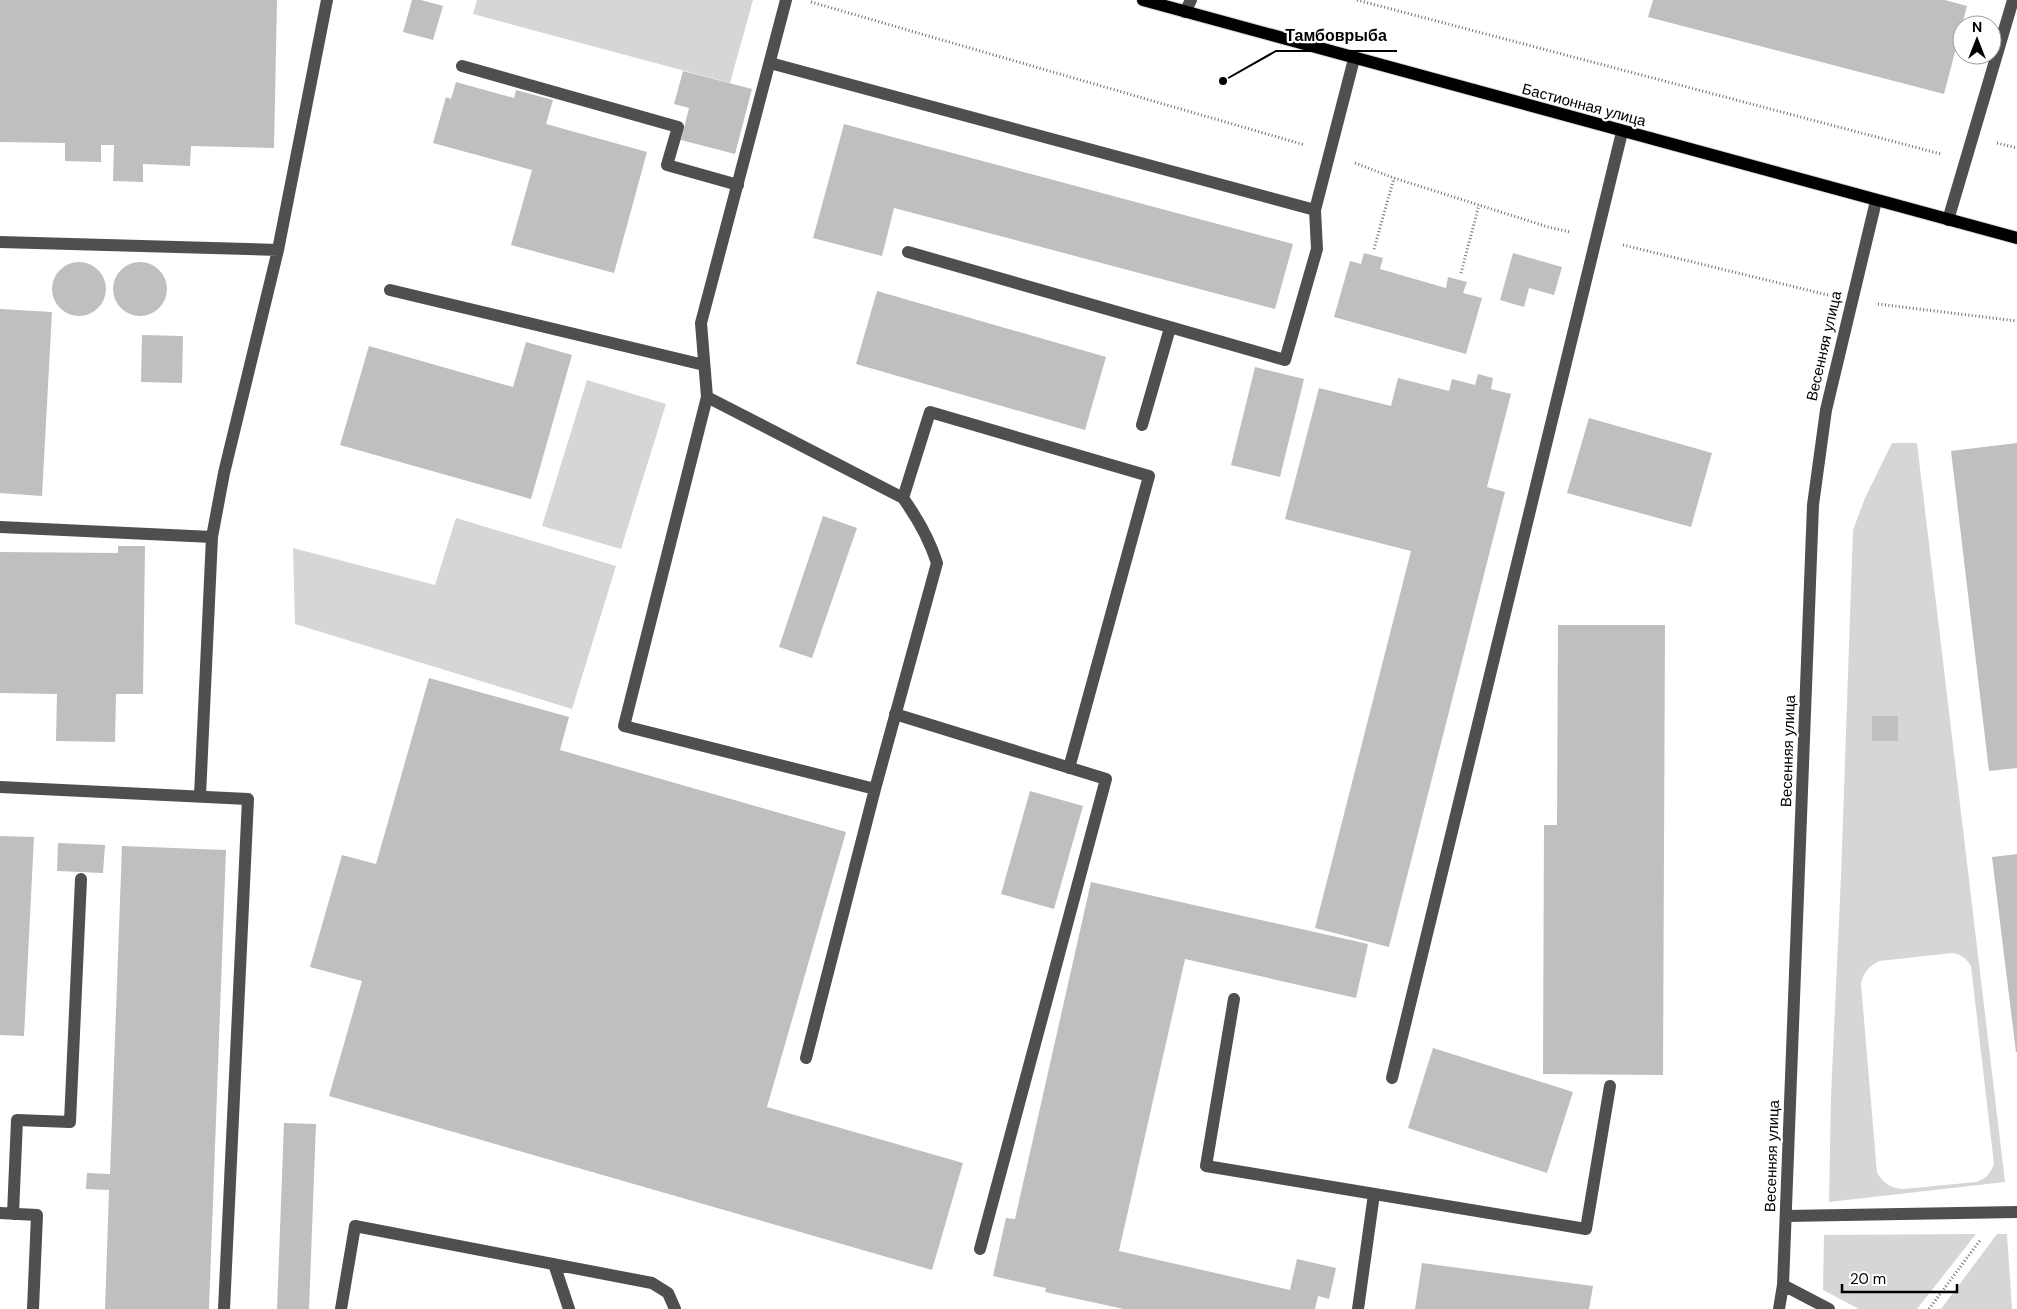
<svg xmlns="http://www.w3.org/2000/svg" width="2017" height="1309" font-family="'DM Sans',sans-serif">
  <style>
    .green { fill: #d6d6d6; fill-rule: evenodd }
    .building { fill: #bfbfbf }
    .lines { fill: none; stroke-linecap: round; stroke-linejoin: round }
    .major-casing { stroke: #dbdbdb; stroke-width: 14 }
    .path { stroke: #717171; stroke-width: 3; stroke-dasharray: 1 2.5; stroke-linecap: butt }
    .minor { stroke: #4f4f4f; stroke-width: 12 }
    .major { stroke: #000; stroke-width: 12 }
    .labels { text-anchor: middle; stroke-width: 4.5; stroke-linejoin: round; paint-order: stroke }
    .street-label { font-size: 15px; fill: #000; stroke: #fff }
    .leader { fill: none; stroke: #000; stroke-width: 2 }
    .callout-dot { fill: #000; stroke: #fff; stroke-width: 2 }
    .callout-label { font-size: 16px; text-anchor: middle; font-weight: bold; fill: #000; stroke: #fff; stroke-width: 4.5; stroke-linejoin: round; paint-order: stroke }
  </style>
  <rect width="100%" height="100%" fill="#fff"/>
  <path class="green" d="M477,0H753L730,83L473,14Z
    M587,380L666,404L621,549L542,526Z
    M1892,443H1917L2005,1182L1829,1202L1831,1095L1841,876L1853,530L1865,498ZM1872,716H1898V741H1872ZM1953,953C1962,955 1966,958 1971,966L1994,1164C1990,1174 1986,1179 1976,1182L1903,1189C1890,1188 1885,1184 1877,1173L1861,984C1864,972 1868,967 1879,961Z
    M456,518L616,566L572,709L295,624L293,548L435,585Z
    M1976,1234L1917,1309H1859L1823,1290L1824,1235Z
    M1997,1234H2007L2012,1309H1941Z"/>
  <path class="building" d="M0,0H277L274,148L191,146L190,166L143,164V182L113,181L114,145H101V162L65,161V143L0,142Z
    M412,0H421L443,6L433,40L403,32Z
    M1653,0H1945L1967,6L1944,94L1648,17Z
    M683,71L752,89L735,154L681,140L689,108L674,104Z
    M456,82L514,98L516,90L553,100L546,124L647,152L614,273L511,245L532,170L433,143L446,97L451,99Z
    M844,124L1293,244L1275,309L894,208L882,256L813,238Z
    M1364,253L1383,258L1380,269L1446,288L1448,277L1467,282L1463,293L1482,298L1466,354L1334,317L1350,261L1361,264Z
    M1513,253L1562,267L1554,295L1529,288L1524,307L1500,300Z
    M52 289a27 27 0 1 1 54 0a27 27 0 1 1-54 0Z
    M113 289a27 27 0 1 1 54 0a27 27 0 1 1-54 0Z
    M877,291L1106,357L1085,430L856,364Z
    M0,309L52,312L42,496L0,493Z
    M142,335L183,336L182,383L141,382Z
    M526,342L572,355L531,499L340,445L369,346L513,387Z
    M1255,367L1304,379L1280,477L1231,465Z
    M1478,374L1493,378L1491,389L1511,394L1487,487L1505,492L1389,947L1315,928L1411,551L1285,519L1319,388L1391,406L1398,378L1449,391L1452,379L1475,385Z
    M1589,418L1712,453L1691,527L1567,493Z
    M2017,443V768L1989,771L1951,451Z
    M823,516L857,528L812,658L779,647Z
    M118,546H145L143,694H116L115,742L56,741L57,694L0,693V552L118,553Z
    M1558,625H1665L1663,1075L1543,1074L1544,825H1557Z
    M429,678L569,717L560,750L846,832L767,1107L963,1163L932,1270L329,1096L362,981L310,967L342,855L376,864Z
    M1872,716H1898V741H1872Z
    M1030,791L1083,806L1054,909L1001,894Z
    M0,836L34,837L24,1036L0,1035Z
    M58,843L105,845L103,873L57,871Z
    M122,846L226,850L209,1309H105L109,1190L86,1189L87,1173L110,1174Z
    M2017,854V1052H2016L1992,857Z
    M1091,882L1368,944L1356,998L1185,959L1119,1251L1290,1290L1297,1259L1336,1268L1329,1299L1318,1296L1315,1309H1124L1045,1292L1046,1288L993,1276L1006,1218L1015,1219Z
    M1433,1048L1573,1092L1547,1173L1408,1128Z
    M284,1123L316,1124L309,1309H277Z
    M1422,1263L1593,1286L1589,1309H1415Z"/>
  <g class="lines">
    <g class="major-casing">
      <path id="major" d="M1143,0L2017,238"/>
    </g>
    <path class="path" d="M1357,0L1941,154
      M811,2L1305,145
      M1997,143L2017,148
      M1355,163L1394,178L1548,227L1570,232
      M1623,245L1828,295
      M1374,249L1394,178
      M1461,273L1479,205
      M1878,304L2017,321
      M1929,1309L1981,1239"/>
    <path class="minor" d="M1185,12L1191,0
      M770,63L1315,210
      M462,66L678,127L667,165L738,185
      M1948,220L2013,0
      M0,242L278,250L327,0
      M908,252L1285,360L1317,249L1315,210L1354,59
      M390,290L704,365
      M707,397L903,498C918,519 929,538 937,563L875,789L624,726L707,397L701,323L786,0
      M1142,425L1170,328
      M903,498L930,412L1149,476L1069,768
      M0,527L212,537
      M895,714L1106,779L980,1249
      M0,787L248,799L224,1309
      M200,796L212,537L224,473L278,250
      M1234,999L1206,1166L1586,1229L1610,1086
      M806,1058L875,789
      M1392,1078L1622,132
      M0,1213L37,1215L33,1309
      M13,1214L17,1120L70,1122L81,879
      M1786,1216L2017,1212
      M554,1264L569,1309
      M1783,1285L1829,1309
      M341,1309L355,1226L652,1283L668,1293L675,1309
      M1358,1309L1374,1194
      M1779,1309L1783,1285L1813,505L1826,410L1876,201"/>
    <use href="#major" class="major"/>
  </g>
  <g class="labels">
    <g class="street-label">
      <text transform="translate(1584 105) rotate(15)" y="5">Бастионная улица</text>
      <text transform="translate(1824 346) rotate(-77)" y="5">Весенняя улица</text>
      <text transform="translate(1788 751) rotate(-88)" y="5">Весенняя улица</text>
      <text transform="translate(1772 1156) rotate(-88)" y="5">Весенняя улица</text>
    </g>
  </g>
  <path class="leader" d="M1223 81L1276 51H1397"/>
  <circle class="callout-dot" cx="1223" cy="81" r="5"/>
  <g class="callout-label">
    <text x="1336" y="41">Тамбоврыба</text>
  </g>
  <g transform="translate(1977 40)"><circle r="24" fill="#ffffff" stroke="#999999"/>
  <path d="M0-4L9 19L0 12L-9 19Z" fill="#000000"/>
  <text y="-8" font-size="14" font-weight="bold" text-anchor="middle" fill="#000000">N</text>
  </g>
  <path d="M1842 1284v8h115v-8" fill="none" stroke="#000000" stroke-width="2.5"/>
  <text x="1850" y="1284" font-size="15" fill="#000000" stroke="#ffffff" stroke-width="4" paint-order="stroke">20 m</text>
</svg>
